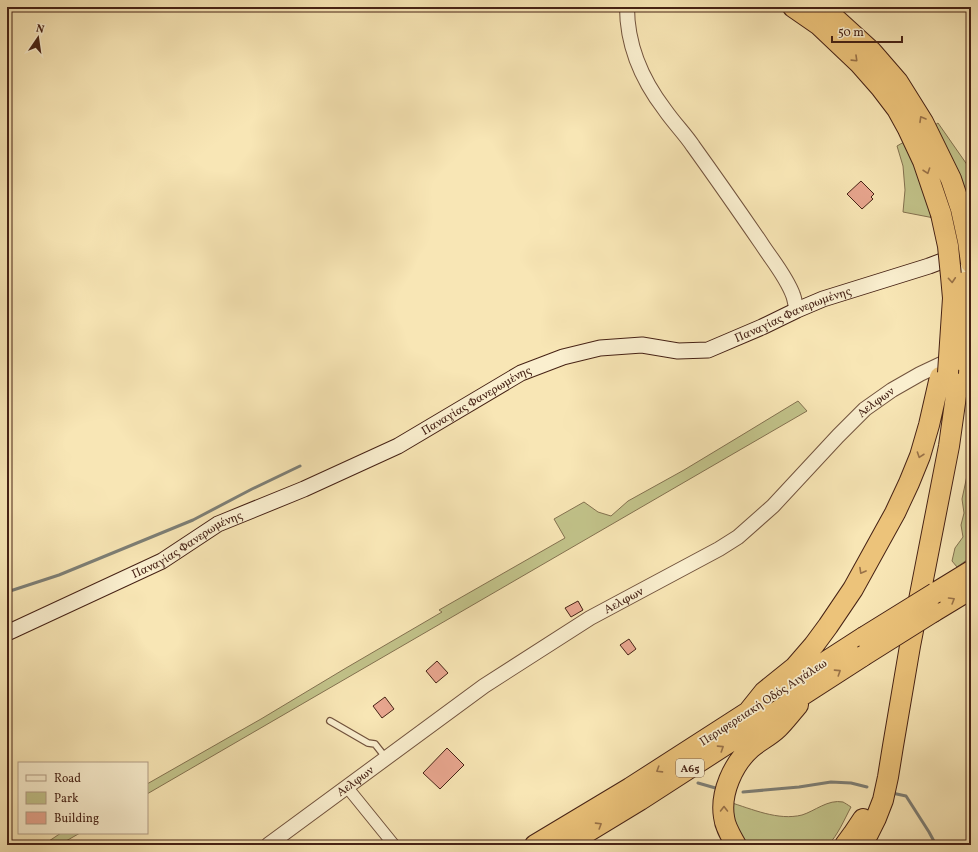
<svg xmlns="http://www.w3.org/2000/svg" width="978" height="852" font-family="Vollkorn,serif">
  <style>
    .green { fill: #c2c38a; stroke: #847250 }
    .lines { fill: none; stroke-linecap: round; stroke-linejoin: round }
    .stream { stroke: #7d7f76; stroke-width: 3 }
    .building { fill: #e8a68f; stroke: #462215 }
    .service-casing { stroke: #72533d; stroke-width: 8 }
    .minor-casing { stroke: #72533d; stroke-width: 13 }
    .tertiary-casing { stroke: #72533d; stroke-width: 16 }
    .secondary-casing { stroke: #462215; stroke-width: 17 }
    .motorway-casing { stroke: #462215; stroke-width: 22 }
    .service { stroke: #faefcf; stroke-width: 5.5 }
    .minor { stroke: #faefcf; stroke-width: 11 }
    .tertiary { stroke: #faefcf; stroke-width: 14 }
    .secondary { stroke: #faefcf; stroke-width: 15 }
    .motorway { stroke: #ecc37a; stroke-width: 20 }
    .motorway-bridge-casing { stroke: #462215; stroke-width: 22; stroke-linecap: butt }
    .motorway-bridge { stroke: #ecc37a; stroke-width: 20 }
    .oneway { stroke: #997248 }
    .labels { text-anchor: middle; stroke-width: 3.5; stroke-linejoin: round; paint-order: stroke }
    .shield { fill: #faefcf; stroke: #7c604d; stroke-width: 1 }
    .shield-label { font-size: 11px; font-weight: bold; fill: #462215 }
    .street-label { font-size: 12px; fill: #462215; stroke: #faefcf }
  </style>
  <rect width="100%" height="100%" fill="#f8e6b5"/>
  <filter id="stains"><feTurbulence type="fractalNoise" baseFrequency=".005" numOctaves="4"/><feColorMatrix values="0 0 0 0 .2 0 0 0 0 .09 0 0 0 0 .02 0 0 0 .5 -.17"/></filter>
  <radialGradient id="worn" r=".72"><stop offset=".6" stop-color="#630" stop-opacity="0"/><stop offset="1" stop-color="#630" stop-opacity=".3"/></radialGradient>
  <path class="green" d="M938,123L968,166L971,172V208L932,127Z
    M904,142L916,169L934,218L903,212L905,190L903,166L897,146Z
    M798,401L807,411L147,794V784L261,719L346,668L442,612L439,610L565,538L554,519L584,502L598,512L611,516L628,501L684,470L742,435Z
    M971,466V557L957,567L952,561L955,548L963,537L961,525L964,513L962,499L968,471Z
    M729,802C752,809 778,821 802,815C815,811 828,799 843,802C845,803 848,805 851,807C844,820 838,835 828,845H745L736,832Z
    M61,833H80L59,845H43Z"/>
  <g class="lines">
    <path class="stream" d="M7,592L59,575L193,520L252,489L300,466
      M698,783L719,789
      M743,792L799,787L831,782L851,783L867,787
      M892,793L906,796L929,832L936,845"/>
  </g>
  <path class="building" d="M861,181L874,194L871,197L873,199L862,209L847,194Z
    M578,601L583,610L571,617L565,608Z
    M629,639L636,649L628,655L620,645Z
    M437,661L448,673L436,683L426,671Z
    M385,697L394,709L382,718L373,706Z
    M447,748L464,765L440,789L423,773Z"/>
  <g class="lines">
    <g class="service-casing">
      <path id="service" d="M330,721L368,743L375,744L386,758"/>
    </g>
    <g class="minor-casing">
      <path id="minor" d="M347,787L394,845"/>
    </g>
    <g class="tertiary-casing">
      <g id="tertiary">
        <path d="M627,7C627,45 642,80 665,110C674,123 685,134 693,146C716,178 739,211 761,243C772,260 786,276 793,295C795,300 795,305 797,310"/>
        <path id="s1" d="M268,845L484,686L590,618L719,549L738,537L773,506L838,436L865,409L892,390L920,374L956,357"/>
      </g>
    </g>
    <g class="secondary-casing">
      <g id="secondary">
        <path id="s2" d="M7,633L162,561L218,524L304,489L398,446L521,373L563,357L600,348L642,345L678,351L708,350L762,327L797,310L823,299L929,266L971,250"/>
      </g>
    </g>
    <g class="motorway-casing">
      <path id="motorway" d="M793,7L819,25L859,63L881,88L897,109L908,129L923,161L941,214
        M822,7L828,12L872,52L898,82L923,122L951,179L961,209
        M935,593L971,571
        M933,612L971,589
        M785,688L864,637
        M748,712L764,692L795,667L814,645L828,626L853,589L895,513L909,483L920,456L929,425L940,377
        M535,845L630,788L759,705
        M566,845L640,800L863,656
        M736,845C731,836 725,827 724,817C720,793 733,764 751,748C759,741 770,736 778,728C785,721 791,713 798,705
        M845,845L853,834L863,819
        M861,845L868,834L876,818L883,800L888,777L893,746L910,646L949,446L960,367"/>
    </g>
    <use href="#service" class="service"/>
    <use href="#minor" class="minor"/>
    <use href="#tertiary" class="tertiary"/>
    <use href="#secondary" class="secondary"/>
    <use href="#motorway" class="motorway"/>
    <g class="motorway-bridge-casing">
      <path id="motorway-bridge" d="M961,209L968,241L971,263
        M941,214L948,246L951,276L953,298L948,373
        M961,360C965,334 967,308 965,282
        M864,637L935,593
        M863,656L933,612"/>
    </g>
    <use href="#motorway-bridge" class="motorway-bridge"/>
  </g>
  <defs><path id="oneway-chevron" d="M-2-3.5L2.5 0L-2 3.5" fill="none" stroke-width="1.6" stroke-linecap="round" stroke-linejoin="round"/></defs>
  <g class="oneway">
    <use href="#oneway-chevron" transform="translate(855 59) rotate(44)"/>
    <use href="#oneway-chevron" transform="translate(922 119) rotate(-120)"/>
    <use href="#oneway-chevron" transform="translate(927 171) rotate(71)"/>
    <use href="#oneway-chevron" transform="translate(952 280) rotate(86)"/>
    <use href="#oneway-chevron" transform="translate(920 455) rotate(109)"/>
    <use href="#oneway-chevron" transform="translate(862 571) rotate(119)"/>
    <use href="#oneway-chevron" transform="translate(952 600) rotate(-31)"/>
    <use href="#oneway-chevron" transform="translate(838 672) rotate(-33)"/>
    <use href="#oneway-chevron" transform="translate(721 748) rotate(-33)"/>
    <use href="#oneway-chevron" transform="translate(659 770) rotate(148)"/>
    <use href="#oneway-chevron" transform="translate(724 809) rotate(-90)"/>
    <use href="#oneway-chevron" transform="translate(599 825) rotate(-32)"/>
  </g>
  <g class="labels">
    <rect class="shield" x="676" y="759" width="28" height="18" rx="3"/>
    <g class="shield-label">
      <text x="690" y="772">Α65</text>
    </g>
    <g class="street-label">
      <text dy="4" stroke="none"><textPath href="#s2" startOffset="861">Παναγίας Φανερωμένης</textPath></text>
      <text dy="4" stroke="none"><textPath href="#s2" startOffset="525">Παναγίας Φανερωμένης</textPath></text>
      <text dy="4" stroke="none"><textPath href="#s1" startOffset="756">Αελφων</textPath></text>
      <text dy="4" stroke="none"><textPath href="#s2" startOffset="201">Παναγίας Φανερωμένης</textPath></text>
      <text dy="4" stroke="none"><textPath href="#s1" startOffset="432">Αελφων</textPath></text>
      <text transform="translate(763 702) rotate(-33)" y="4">Περιφερειακή Οδός Αιγάλεω</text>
      <text dy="4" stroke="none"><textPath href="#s1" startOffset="108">Αελφων</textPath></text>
    </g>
  </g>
  <rect width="978" height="852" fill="none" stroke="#f8e6b5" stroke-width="24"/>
  <rect x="8" y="8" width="962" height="836" fill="none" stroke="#462215" stroke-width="2"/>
  <rect x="12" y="12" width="954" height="828" fill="none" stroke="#462215"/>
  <rect x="18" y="762" width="130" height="72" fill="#faefcf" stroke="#b29d85"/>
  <rect x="26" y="775" width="20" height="6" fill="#faefcf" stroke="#b29d85"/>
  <text x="54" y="782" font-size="12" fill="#462215">Road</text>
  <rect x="26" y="792" width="20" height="12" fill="#c2c38a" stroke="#b29d85"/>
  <text x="54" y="802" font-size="12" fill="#462215">Park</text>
  <rect x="26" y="812" width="20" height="12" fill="#e8a68f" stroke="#b29d85"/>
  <text x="54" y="822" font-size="12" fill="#462215">Building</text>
  <g transform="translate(38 38) rotate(13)" stroke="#faefcf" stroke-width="3" paint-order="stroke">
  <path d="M0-3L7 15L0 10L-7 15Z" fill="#462215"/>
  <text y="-6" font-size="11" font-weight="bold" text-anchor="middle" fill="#462215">N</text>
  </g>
  <path d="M832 36v6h70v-6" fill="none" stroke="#462215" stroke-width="2"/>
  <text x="838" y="36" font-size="12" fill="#462215" stroke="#faefcf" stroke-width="3" paint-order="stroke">50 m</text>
  <rect width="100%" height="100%" filter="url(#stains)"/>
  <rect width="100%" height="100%" fill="url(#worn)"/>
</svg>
